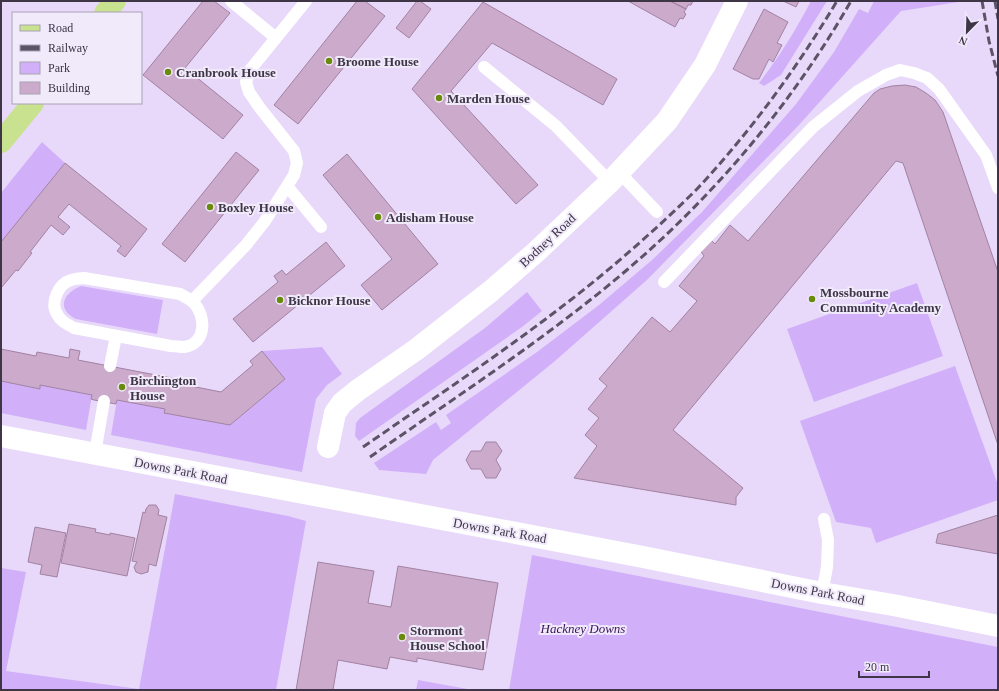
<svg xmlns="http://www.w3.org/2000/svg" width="999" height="691" font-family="'Times New Roman',serif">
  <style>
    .green { fill: #d1b0f9 }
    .building { fill: #cbaacc; stroke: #a282a3 }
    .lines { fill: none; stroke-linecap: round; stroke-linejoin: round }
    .service { stroke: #fff; stroke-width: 12 }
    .minor { stroke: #fff; stroke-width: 22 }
    .primary { stroke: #c8e28f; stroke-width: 22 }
    .rail { stroke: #5c5367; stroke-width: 3; stroke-dasharray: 8 4; stroke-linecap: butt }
    .poi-dot { fill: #698a0c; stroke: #f1eafb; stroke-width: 1.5 }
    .labels { text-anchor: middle; stroke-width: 4; stroke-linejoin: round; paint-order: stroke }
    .poi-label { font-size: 13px; font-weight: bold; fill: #3e3647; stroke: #f1eafb; text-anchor: start }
    .street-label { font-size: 13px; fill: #3e3647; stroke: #f1eafb }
    .park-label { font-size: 13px; font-style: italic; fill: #391458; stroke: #f1eafb }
  </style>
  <rect width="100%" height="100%" fill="#e8d9fb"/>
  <path class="green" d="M811,1H827L781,75L764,86L759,83C779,57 796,30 811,1Z
    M874,1H965L901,11L799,125L648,279L555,361L433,460L426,474L379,470L374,463L436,422L441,430L451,423L446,415L537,352L599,305L652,260L702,212L796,104L834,52L859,9L868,13Z
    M42,142L65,163L1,242V193Z
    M917,283L943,356L814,402L787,329Z
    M81,286L163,300L157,334L76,319C56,309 63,293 81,286Z
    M527,292L542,311L522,327L359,441L355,436L356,423L360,418L485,328Z
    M322,347L342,374L327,385L316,399L302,472L111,435L117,400L165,409L164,413L230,425L285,379L262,351Z
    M955,366L998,485V500L876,543L871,528L836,522L800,421Z
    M1,381L39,389L40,385L92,395L86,430L1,413Z
    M175,494L288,516L306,521L276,690H1V568L26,572L6,671L139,689Z
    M532,555L998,647V690H509Z
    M418,680L473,690H416Z"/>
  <path class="building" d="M203,1H214L230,13L185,68L243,115L223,139L143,75Z
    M357,1H365L385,16L298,124L274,105Z
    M417,1H420L431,9L409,38L396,28Z
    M628,1H670L686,9L684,12L686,14L683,19L680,18L675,27Z
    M670,1H693L691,5H688L686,9Z
    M783,1H799L796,7Z
    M483,2L617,79L603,105L492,43L451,91L538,185L516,204L412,89Z
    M764,9L788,22L777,43L782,45L773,62L769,59L759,79H753L733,69Z
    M905,85L916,87L926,93L935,100L943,112L998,272V445L903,163L896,161L673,430L743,488L736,497V505L574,478L597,446L585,435L599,418L588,409L607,386L599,379L652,317L670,332L697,301L679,286L704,256L700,250L711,240L715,244L730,225L748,241L874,93L880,89L892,86Z
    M236,152L259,170L185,262L162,244Z
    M347,154L438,264L382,310L361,285L392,259L323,175Z
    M65,163L147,229L125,257L117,251L121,246L69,204L58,217L70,227L63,235L51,225L30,252L32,253L18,271L16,270L1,288V242Z
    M326,242L345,266L253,342L233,319L278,282L274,276L282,270L286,275Z
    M1,349L36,356L37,352L69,358L70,349L80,351L78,360L182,380L181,384L221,392L253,365L250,361L262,351L285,379L230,425L164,413L165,409L117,400L116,404L94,400L91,399L92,395L40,385V389L1,381Z
    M486,442H496L502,451L496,460L501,469L496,478H486L481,469H471L466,460L471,451H481Z
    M149,505H156L159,510L158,515L167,517L156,566L149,564L148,572L141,574L136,572L134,567L137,562L132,561L143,512L145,513L146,509Z
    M998,515V554L936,543L938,534Z
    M69,524L96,529L95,532L110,535V533L135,538L127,576L61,563Z
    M35,527L66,533L57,577L40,574L42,565L28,562Z
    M318,562L374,571L368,603L391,607L398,566L498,583L483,670L417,658V662L390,657L387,669L338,660L333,690H296Z"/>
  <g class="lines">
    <path class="service" d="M231,1L276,38
      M484,67L556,126L610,182
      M619,172L657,212
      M287,186L321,227
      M84,278L180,294C185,297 190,299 194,303C206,316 207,344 184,347C180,347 175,346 171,346L74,328C67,324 61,322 57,314C50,303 58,284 71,280C75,279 80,278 84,278Z
      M664,282L813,127L858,91L886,75L900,70L914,73L927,78L939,89L986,155L998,188
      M192,301L246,245L265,221L294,175L297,163L294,151L260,108L249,92L246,82L250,70L306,1
      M110,366L116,336
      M95,453L104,401
      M822,593L827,567L828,540L824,519"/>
    <path class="minor" d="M1,436L638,556L822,593L893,605L998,626
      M328,447L335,413L342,403L358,390L417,349L491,291L536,252L610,182L667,121L705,65L737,1"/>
    <path class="primary" d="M105,13L115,1
      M1,142L33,103"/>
    <path class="rail" d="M982,1L989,41L998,76
      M995,1L998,19
      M363,447C460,380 559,316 647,236C664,221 681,205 697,189C751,131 797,68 837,1
      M370,457C457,396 547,338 628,269C717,193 793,102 851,1"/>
  </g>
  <g class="poi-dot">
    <circle cx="329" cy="61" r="4"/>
    <circle cx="168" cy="72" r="4"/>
    <circle cx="439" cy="98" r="4"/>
    <circle cx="210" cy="207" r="4"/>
    <circle cx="378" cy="217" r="4"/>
    <circle cx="812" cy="299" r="4"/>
    <circle cx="280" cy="300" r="4"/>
    <circle cx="122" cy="387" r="4"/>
    <circle cx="402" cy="637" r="4"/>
  </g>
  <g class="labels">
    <g class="poi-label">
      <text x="337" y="66">Broome House</text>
      <text x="176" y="77">Cranbrook House</text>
      <text x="447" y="103">Marden House</text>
      <text x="218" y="212">Boxley House</text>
      <text x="386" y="222">Adisham House</text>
      <text x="820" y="297">Mossbourne<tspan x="820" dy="15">Community Academy</tspan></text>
      <text x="288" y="305">Bicknor House</text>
      <text x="130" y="385">Birchington<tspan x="130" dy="15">House</tspan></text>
      <text x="410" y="635">Stormont<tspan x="410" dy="15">House School</tspan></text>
    </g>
    <g class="street-label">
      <text transform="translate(547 240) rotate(-43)" y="5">Bodney Road</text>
      <text transform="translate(181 470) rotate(11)" y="5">Downs Park Road</text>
      <text transform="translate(500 530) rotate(10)" y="5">Downs Park Road</text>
      <text transform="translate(818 591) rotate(11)" y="5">Downs Park Road</text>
    </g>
    <g class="park-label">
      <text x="583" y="633">Hackney Downs</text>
    </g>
  </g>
  <rect width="999" height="691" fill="none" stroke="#3e3647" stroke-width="4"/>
  <rect x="12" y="12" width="130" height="92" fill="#f1eafb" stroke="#a9a2b3"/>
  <rect x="20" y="25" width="20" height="6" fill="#c8e28f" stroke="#a9a2b3"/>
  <text x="48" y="32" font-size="12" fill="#3e3647">Road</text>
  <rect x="20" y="45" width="20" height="6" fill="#5c5367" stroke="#a9a2b3"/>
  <text x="48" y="52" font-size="12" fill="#3e3647">Railway</text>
  <rect x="20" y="62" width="20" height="12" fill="#d1b0f9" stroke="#a9a2b3"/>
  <text x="48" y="72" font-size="12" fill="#3e3647">Park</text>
  <rect x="20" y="82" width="20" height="12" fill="#cbaacc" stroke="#a9a2b3"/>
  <text x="48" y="92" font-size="12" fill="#3e3647">Building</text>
  <g transform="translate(967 32) rotate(203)" stroke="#f1eafb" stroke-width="3" paint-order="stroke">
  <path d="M0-3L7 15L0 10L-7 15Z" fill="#3e3647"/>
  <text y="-6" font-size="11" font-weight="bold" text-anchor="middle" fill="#3e3647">N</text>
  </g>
  <path d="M859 671v6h70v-6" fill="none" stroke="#3e3647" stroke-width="2"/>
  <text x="865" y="671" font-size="12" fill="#3e3647" stroke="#f1eafb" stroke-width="3" paint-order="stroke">20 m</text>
</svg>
